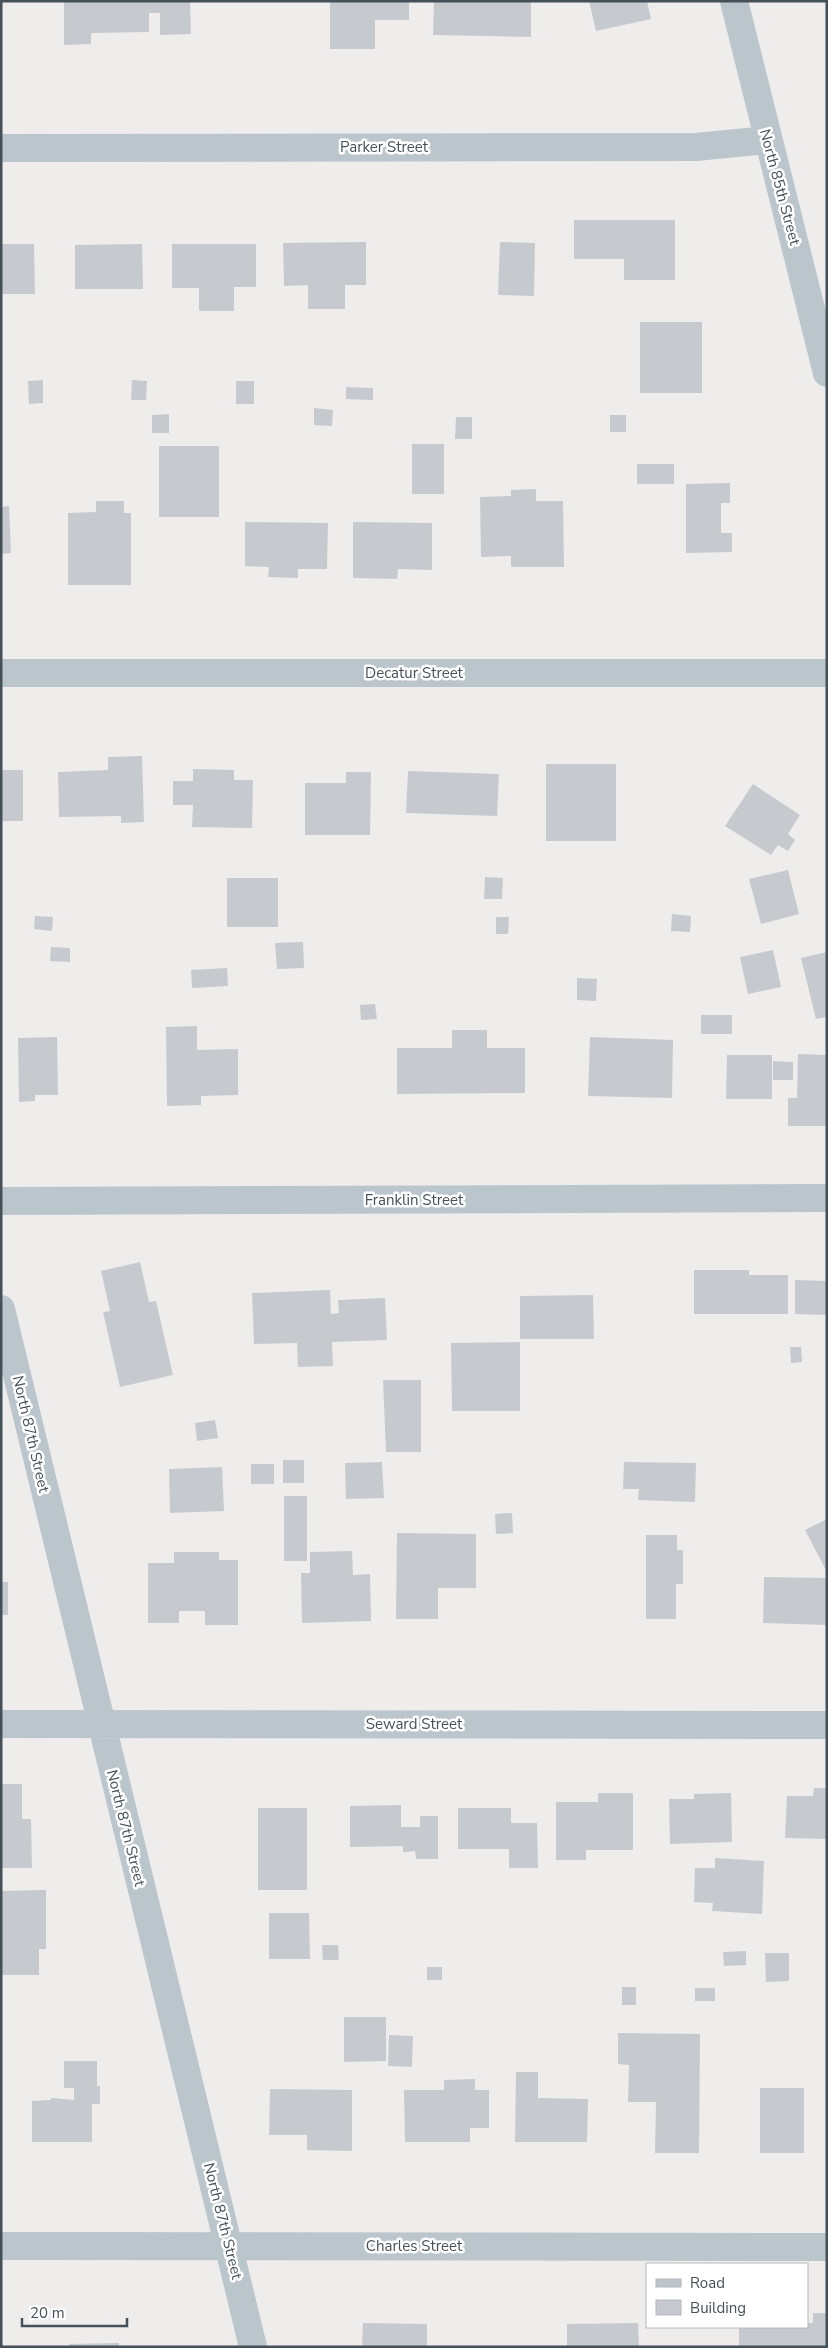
<svg xmlns="http://www.w3.org/2000/svg" width="828" height="2348" font-family="'Nunito Sans',sans-serif">
  <style>
    .building { fill: #c6cacf }
    .lines { fill: none; stroke-linecap: round; stroke-linejoin: round }
    .minor { stroke: #bac5cc; stroke-width: 28 }
    .labels { text-anchor: middle; stroke-width: 5; stroke-linejoin: round; paint-order: stroke }
    .street-label { font-size: 15px; fill: #455159; stroke: #fff }
  </style>
  <rect width="100%" height="100%" fill="#efecec"/>
  <path class="building" d="M64,1H190L191,34L160,35V13H149V32L91,33V44L64,45Z
    M330,1H409V20H375V49H330Z
    M434,1H531V37L433,35Z
    M589,1H647L651,19L596,31Z
    M574,220H675V280H624V259H574Z
    M366,242V285H345V309H308V285L284,286L283,243Z
    M500,242L535,243L534,296L498,295Z
    M1,244H34L35,294H1Z
    M142,244L143,289H75V245Z
    M172,244H256V287H234V311H199V288H172Z
    M640,322H702V393H640Z
    M43,380V403L29,404L28,381Z
    M132,380L147,381L146,400H131Z
    M236,381H254V404H236Z
    M346,387L373,388V400L346,399Z
    M314,408L333,410L332,426L314,425Z
    M169,414V433H152V415Z
    M610,415H626V432H610Z
    M456,417H472V439H455Z
    M412,444H444V494H412Z
    M159,446H219V517H159Z
    M637,464H674V484H637Z
    M730,483V503H721V533H732V552L686,553V484Z
    M536,489V501H563L564,567H511V556L481,557L480,497L511,496V490Z
    M96,501H124V513H131V585H68V513L96,512Z
    M9,506L11,553L1,554V507Z
    M245,522L328,523L327,569H298V578L268,577L269,567L245,566Z
    M353,522L432,523V570L398,569L397,579L353,578Z
    M142,756L144,822L121,823V816L59,817L58,772L108,770V757Z
    M546,764H616V841H546Z
    M193,769L234,770V780H253L252,828L192,827L193,805H173V781H193Z
    M1,770H23V821H1Z
    M408,771L499,774L497,816L406,813Z
    M346,772H371L370,835H305V783H346Z
    M753,784L800,815L788,834L795,840L788,851L778,845L771,855L725,826Z
    M788,870L799,914L761,924L749,879Z
    M485,877L503,878L502,899H484Z
    M227,878H278V927H227Z
    M672,914L691,916L690,932L671,931Z
    M35,916L53,917L52,931L34,929Z
    M496,917H509L508,934H496Z
    M303,942L304,968L277,969L275,943Z
    M51,947L70,948V962L50,961Z
    M773,950L781,987L748,994L740,957Z
    M827,952V1017L816,1019L801,958Z
    M227,968L228,986L192,988L191,970Z
    M577,978L597,979L596,1001L577,1000Z
    M375,1004L377,1019L361,1020L360,1005Z
    M701,1015H732V1034H701Z
    M197,1026V1050L238,1049V1095L201,1096V1105L167,1106L166,1027Z
    M452,1030H487V1048H525V1093L397,1094V1048H452Z
    M57,1037L58,1095H35V1101L19,1102L18,1038Z
    M590,1037L673,1040L672,1098L588,1096Z
    M798,1054L827,1055V1126H788V1098H797Z
    M727,1055H772V1099H726Z
    M773,1061L793,1062V1080H773Z
    M140,1262L149,1302L156,1301L173,1375L120,1387L103,1312L110,1311L101,1271Z
    M694,1270H749V1275H788V1314H694Z
    M795,1280L827,1281V1315L795,1314Z
    M330,1290L331,1314L339,1313L338,1300L385,1298L387,1340L332,1342L333,1366L298,1367L297,1343L254,1344L252,1293Z
    M593,1295L594,1339H520V1296Z
    M520,1342V1411H452L451,1343Z
    M790,1347H801L802,1362L791,1363Z
    M383,1380H421V1452H386Z
    M215,1420L218,1438L197,1441L195,1423Z
    M283,1460H304V1483H283Z
    M382,1462L384,1498L346,1499L345,1463Z
    M624,1462L696,1463L695,1502L638,1500L639,1489H623Z
    M251,1464H274V1484H251Z
    M222,1467L224,1511L170,1513L169,1469Z
    M284,1496H307V1561H284Z
    M512,1513L513,1533L496,1534L495,1514Z
    M827,1519V1572L805,1530Z
    M397,1533L476,1534V1588H438V1619H396Z
    M646,1535H677V1550H683V1584H676V1619H646Z
    M352,1551L353,1575L370,1574L371,1621L302,1623L301,1573H310V1552Z
    M174,1552H219V1560H238V1625H205V1611H179V1623H148V1563H174Z
    M764,1577L827,1578V1625L763,1623Z
    M1,1582H8V1615H1Z
    M1,1784H22V1819H31L32,1868H1Z
    M814,1788H827V1839L785,1838L787,1796H813Z
    M598,1793H633V1850H586V1860H556V1802H598Z
    M731,1793L732,1842L670,1844L669,1799H694V1794Z
    M401,1805V1827H420V1816H438V1859H416L415,1851L403,1852V1846L350,1847V1806Z
    M258,1808H307V1890H258Z
    M458,1808H511V1823H537L538,1868H509V1849H458Z
    M715,1858L764,1861L762,1914L712,1911L713,1903L694,1902L695,1868H715Z
    M46,1890V1949H39V1975H1L2,1891Z
    M269,1913H309L310,1959H269Z
    M322,1945H338L339,1960H323Z
    M746,1951V1965L724,1966L723,1952Z
    M765,1953H789V1981L766,1982Z
    M427,1967H442V1980H427Z
    M622,1987H636V2005H622Z
    M695,1988H715V2001H695Z
    M344,2017H386V2061L344,2062Z
    M618,2033L700,2034L699,2153H655L656,2102H628L629,2065L618,2064Z
    M389,2035L413,2036L412,2067L388,2066Z
    M64,2061H97V2086H100V2104H92V2142H32V2101L51,2100V2098L74,2100V2088H64Z
    M516,2072H538V2098L588,2099L587,2142H515Z
    M475,2079V2090H489V2128H470V2142H405L404,2090H444V2080Z
    M760,2088H804V2153H760Z
    M270,2089L352,2090V2151L307,2150V2135H269Z
    M813,2313H827V2347H739V2327H807V2323H813Z
    M363,2323L427,2324V2347H362Z
    M638,2323L639,2347H567V2324Z
    M119,2343V2347H69V2344Z"/>
  <g class="lines">
    <path class="minor" d="M734,1L827,373
      M1,148L696,147L767,140
      M1,673H827
      M1,1201L827,1198
      M1,1309L253,2347
      M1,1724L827,1725
      M1,2246L827,2247"/>
  </g>
  <g class="labels">
    <g class="street-label">
      <text x="384" y="152">Parker Street</text>
      <text transform="translate(780 187) rotate(75)" y="5">North 85th Street</text>
      <text x="414" y="678">Decatur Street</text>
      <text x="414" y="1205">Franklin Street</text>
      <text transform="translate(31 1434) rotate(77)" y="5">North 87th Street</text>
      <text x="414" y="1729">Seward Street</text>
      <text transform="translate(126 1828) rotate(76)" y="5">North 87th Street</text>
      <text transform="translate(223 2221) rotate(76)" y="5">North 87th Street</text>
      <text x="414" y="2251">Charles Street</text>
    </g>
  </g>
  <rect width="828" height="2348" fill="none" stroke="#455159" stroke-width="5"/>
  <rect x="646" y="2263" width="162" height="65" fill="#ffffff" stroke="#b5b9bd"/>
  <rect x="656" y="2279" width="25" height="8" fill="#bac5cc" stroke="#b5b9bd"/>
  <text x="690" y="2288" font-size="15" fill="#455159">Road</text>
  <rect x="656" y="2300" width="25" height="15" fill="#c6cacf" stroke="#b5b9bd"/>
  <text x="690" y="2313" font-size="15" fill="#455159">Building</text>
  <path d="M22 2318v8h105v-8" fill="none" stroke="#455159" stroke-width="2.5"/>
  <text x="30" y="2318" font-size="15" fill="#455159" stroke="#ffffff" stroke-width="4" paint-order="stroke">20 m</text>
</svg>
